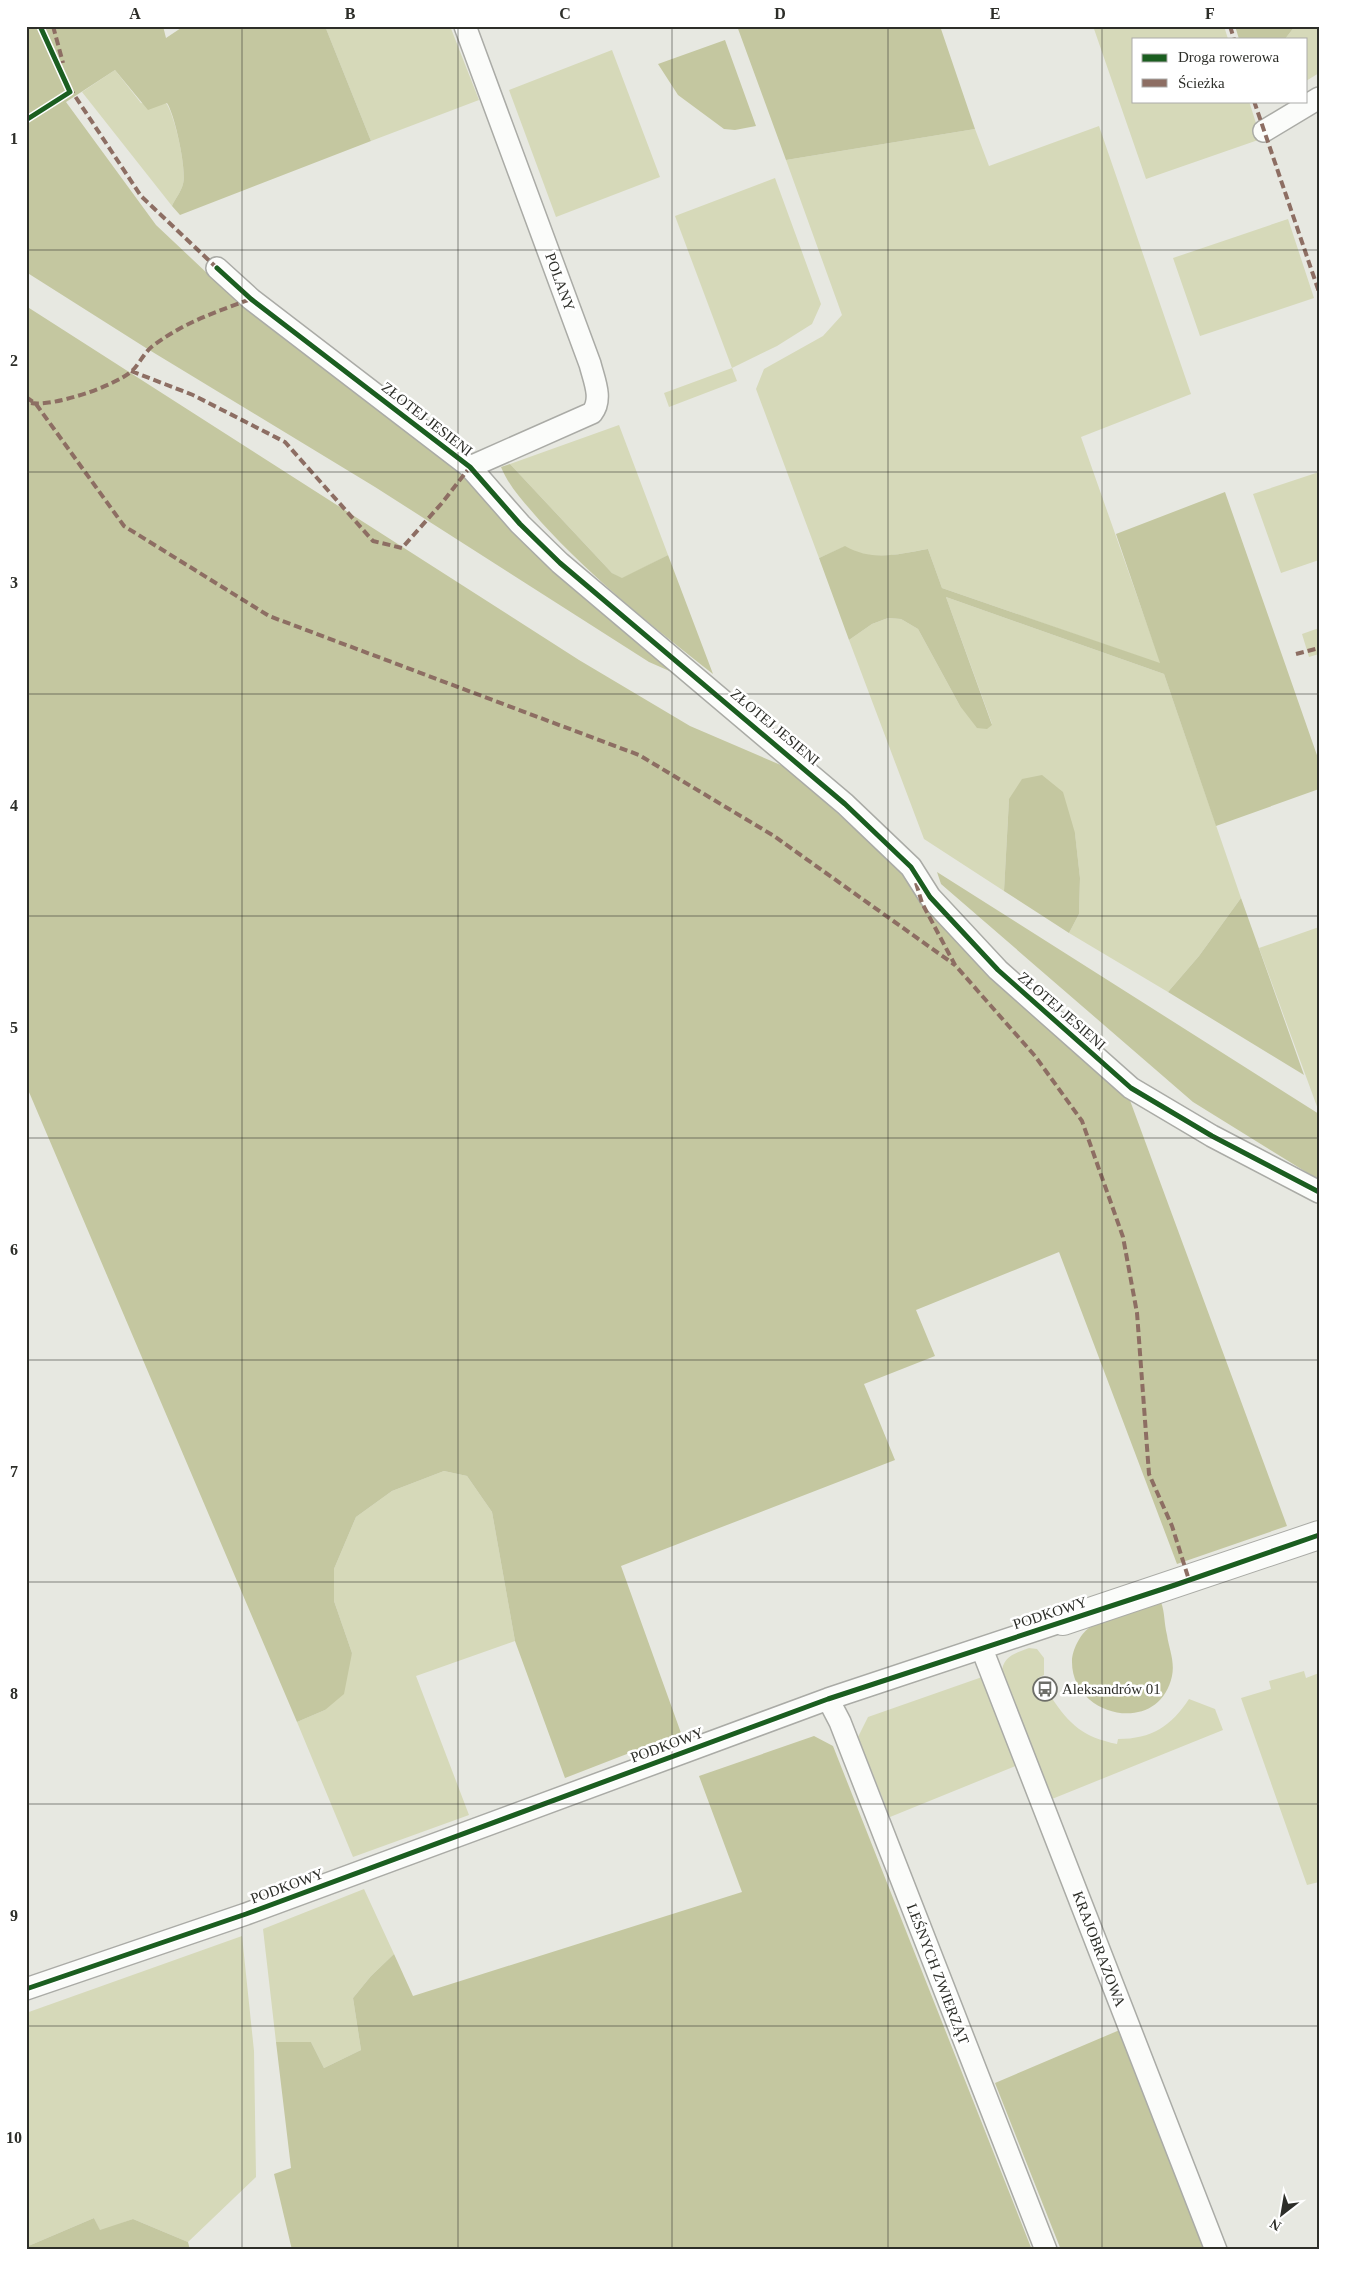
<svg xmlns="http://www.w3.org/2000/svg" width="1345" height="2276" font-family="Georgia,serif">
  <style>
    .green { fill: #d6d9b9 }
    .forest { fill: #c4c7a0 }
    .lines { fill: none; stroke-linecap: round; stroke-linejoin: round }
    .street-casing { stroke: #aaaba6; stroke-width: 24 }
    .secondary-casing { stroke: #aaaba6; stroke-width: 30 }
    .street { stroke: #fbfcfa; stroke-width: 21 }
    .secondary { stroke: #fbfcfa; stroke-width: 28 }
    .quiet { stroke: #8d6e63; stroke-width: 4; stroke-dasharray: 8 4; stroke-linecap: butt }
    .cycleway-casing { stroke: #fff; stroke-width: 8 }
    .cycleway { stroke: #1b5e20; stroke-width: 5 }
    .grid { fill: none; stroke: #2d2e29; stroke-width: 1; stroke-opacity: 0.55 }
    .labels { text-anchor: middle; stroke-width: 5; stroke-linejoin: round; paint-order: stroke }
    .street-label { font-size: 15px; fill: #2d2e29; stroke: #fff }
    .poi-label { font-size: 15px; fill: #2d2e29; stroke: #fff; text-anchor: start }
    .neatline { fill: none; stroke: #2d2e29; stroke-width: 2 }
    .grid-label { font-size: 16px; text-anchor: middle; font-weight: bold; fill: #2d2e29 }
  </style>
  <rect width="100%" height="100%" fill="#e7e8e1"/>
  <path class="green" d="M325,26H450L479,100L371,141Z
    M1093,26H1224L1228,39H1134V101H1249L1261,139L1146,179Z
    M1295,26H1319V73L1306,81V39H1285Z
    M612,50L660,177L556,217L509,90Z
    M115,70L141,103L159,105L166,103C175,115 187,170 183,184C181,192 175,199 172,206L82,92Z
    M1099,126L1191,394L1081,437L1161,664L942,588L928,549C898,554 873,562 844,547L819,558L756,389L764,369L823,336L842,315L786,160L975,129L989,166Z
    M775,178L821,304L812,324L777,346L732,368L737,381L669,407L664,393L732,368L675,216Z
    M1288,219L1314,298L1200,336L1173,258Z
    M619,425L668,555L622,579L612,573L510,464Z
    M1319,472V560L1281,573L1253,494Z
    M946,597L1164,674L1241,898L1199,956L1168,992L1069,933L1079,914L1080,878L1075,833L1009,799L1004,891L924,839L849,640L872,624L888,618L901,619L918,629L960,706L992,724Z
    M1319,628V654L1309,657L1302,634Z
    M1319,927V1112L1259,948Z
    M444,1471L467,1476L492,1512L515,1641L416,1676L469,1815L353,1857L297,1722L325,1710L352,1653L334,1601V1569L356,1517L392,1491Z
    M1029,1648L1037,1649L1044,1658V1675L1038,1678L1044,1699L1051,1697C1070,1725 1083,1737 1117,1744L1118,1739C1152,1739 1171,1726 1189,1699L1215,1709L1223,1730L1052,1799L1002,1673C1002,1656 1016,1653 1029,1648Z
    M1304,1671L1306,1678L1319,1673V1882L1307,1885L1241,1698L1271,1689L1269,1681Z
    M985,1676L1018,1765L890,1817L858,1737L868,1717Z
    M364,1889L394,1954L371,1976L353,1998L361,2050L324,2068L311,2042H276L263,1929Z
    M242,1936L254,2051L256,2177L188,2242L133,2219L100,2231L94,2218L26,2247V2013Z"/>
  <path class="forest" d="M26,26H163L166,38L184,26H325L371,141L180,215L172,206C175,199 181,192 183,184C187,171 175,115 167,103L148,110L115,70L66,102L156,225L244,308L470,481L683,677L649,662L375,487L146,348L26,272Z
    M737,26H940L975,129L786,160Z
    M1235,26H1295L1285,39H1239Z
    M725,40L756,126L735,130L724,129L678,95L658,64Z
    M26,306L579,660L690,726L790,769L903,874L1128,1095L1287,1526L1177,1564L1059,1252L916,1310L935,1356L864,1384L895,1460L621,1566L681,1733L565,1778L515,1641L492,1512L467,1476L444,1471L392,1491L356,1517L334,1569V1601L352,1653L344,1694L325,1710L297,1722L26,1085Z
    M510,464L612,573L622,578L668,555L713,674C652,626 593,579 541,522C526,504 510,489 501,467Z
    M1225,492L1319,761V789L1216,826L1164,674L946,597L992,725L987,729L977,728L960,706L918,629L901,619L888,618L872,624L849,640L819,558L845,546C873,562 898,554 928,549L942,588L1160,663L1116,534Z
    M1042,775L1063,792L1075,833L1080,878L1079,914L1069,933L1004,891L1009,799L1022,779Z
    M937,872L1319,1114V1180L1193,1102L941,884Z
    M1241,898L1304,1075L1168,992L1199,956Z
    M1161,1602C1165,1613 1164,1623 1167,1635C1169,1649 1175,1661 1172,1676C1159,1737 1071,1717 1072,1661C1072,1651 1080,1634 1089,1628C1105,1619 1141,1609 1161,1602Z
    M814,1736L833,1746L1032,2250H292L274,2174L291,2168L276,2042H311L324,2068L361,2050L353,1998L371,1976L394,1954L413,1996L742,1892L699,1776Z
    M1122,2029L1208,2250H1061L995,2083Z
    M94,2218L100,2230L133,2219L188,2242L190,2250H26V2247Z"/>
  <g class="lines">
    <g class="street-casing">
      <path id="street" d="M465,26L590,364C594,380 603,399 592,413L470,467
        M1264,131L1319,98
        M217,268L251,299L470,467L520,524L560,563L845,804L911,867L930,897L998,970L1131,1088L1212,1136L1319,1192
        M982,1649L1216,2250
        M828,1699L840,1722L1046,2250
        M26,1989L246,1914L828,1699L1063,1621"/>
    </g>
    <g class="secondary-casing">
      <path id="secondary" d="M1063,1621L1319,1535"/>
    </g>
    <use href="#street" class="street"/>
    <use href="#secondary" class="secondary"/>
    <path class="quiet" d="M53,26L63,63
      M1230,26L1234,39
      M69,87L141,196L217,268
      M1254,101L1319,292
      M131,371L193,395L285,442L373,541L402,548L442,503L470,467
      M26,397L36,404L124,526L269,616L639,755L774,836L955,965
      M31,403C53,407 115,386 132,371C140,363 145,351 154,345C183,323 218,311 251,299
      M1296,654L1319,648
      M916,883L922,903L955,965L1035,1056L1082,1121L1123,1237L1137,1313L1149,1474L1172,1526L1189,1580"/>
    <g class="cycleway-casing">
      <path id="cycleway" d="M26,120L70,92L40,26
        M217,268L251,299L470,467L520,524L560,563L845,804L911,867L930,897L998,970L1131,1088L1212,1136L1319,1192
        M26,1989L246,1914L828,1699L1175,1585L1319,1535"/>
    </g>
    <use href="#cycleway" class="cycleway"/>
  </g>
  <path class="grid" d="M242,26V2250M458,26V2250M672,26V2250M888,26V2250M1102,26V2250M26,250H1319M26,472H1319M26,694H1319M26,916H1319M26,1138H1319M26,1360H1319M26,1582H1319M26,1804H1319M26,2026H1319"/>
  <defs>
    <g id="bus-ring" transform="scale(1.25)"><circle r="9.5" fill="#fff" stroke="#6e6f69" stroke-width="1.5"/><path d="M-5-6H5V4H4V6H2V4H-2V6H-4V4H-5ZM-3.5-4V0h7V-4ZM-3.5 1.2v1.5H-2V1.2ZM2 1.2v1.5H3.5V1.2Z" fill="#6e6f69"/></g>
  </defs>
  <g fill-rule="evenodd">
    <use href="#bus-ring" x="1045" y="1689"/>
  </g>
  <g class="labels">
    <g class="street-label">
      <text transform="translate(560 282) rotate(70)" y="5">POLANY</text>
      <text transform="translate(427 419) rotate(38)" y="5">ZŁOTEJ JESIENI</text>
      <text transform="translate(775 727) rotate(40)" y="5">ZŁOTEJ JESIENI</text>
      <text transform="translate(1062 1011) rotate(41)" y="5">ZŁOTEJ JESIENI</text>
      <text transform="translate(1050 1613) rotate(-18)" y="5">PODKOWY</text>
      <text transform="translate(667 1745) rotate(-20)" y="5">PODKOWY</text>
      <text transform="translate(287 1886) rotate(-20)" y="5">PODKOWY</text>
      <text transform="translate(1099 1949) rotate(69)" y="5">KRAJOBRAZOWA</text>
      <text transform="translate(938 1974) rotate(69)" y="5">LEŚNYCH ZWIERZĄT</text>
    </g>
    <g class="poi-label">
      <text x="1062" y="1694">Aleksandrów 01</text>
    </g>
  </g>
  <rect width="1345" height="2276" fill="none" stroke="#ffffff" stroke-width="55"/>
  <rect x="1132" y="38" width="175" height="65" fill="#ffffff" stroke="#ababa9"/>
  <rect x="1142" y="54" width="25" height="8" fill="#1b5e20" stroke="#ababa9"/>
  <text x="1178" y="62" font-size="15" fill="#2d2e29">Droga rowerowa</text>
  <rect x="1142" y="79" width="25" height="8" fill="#8d6e63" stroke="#ababa9"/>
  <text x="1178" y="88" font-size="15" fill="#2d2e29">Ścieżka</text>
  <g transform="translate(1282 2214) rotate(211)" stroke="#ffffff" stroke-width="4" paint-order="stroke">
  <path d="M0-4L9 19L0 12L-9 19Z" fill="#2d2e29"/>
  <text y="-8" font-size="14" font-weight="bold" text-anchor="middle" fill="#2d2e29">N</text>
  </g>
  <rect x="28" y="28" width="1290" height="2220" class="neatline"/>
  <g class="grid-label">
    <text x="135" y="19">A</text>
    <text x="350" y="19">B</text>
    <text x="565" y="19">C</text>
    <text x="780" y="19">D</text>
    <text x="995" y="19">E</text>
    <text x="1210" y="19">F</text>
    <text x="14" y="144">1</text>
    <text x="14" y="366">2</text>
    <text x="14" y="588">3</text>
    <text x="14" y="811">4</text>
    <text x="14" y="1033">5</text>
    <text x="14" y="1255">6</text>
    <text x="14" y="1477">7</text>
    <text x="14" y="1699">8</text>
    <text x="14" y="1921">9</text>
    <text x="14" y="2143">10</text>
  </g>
</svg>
